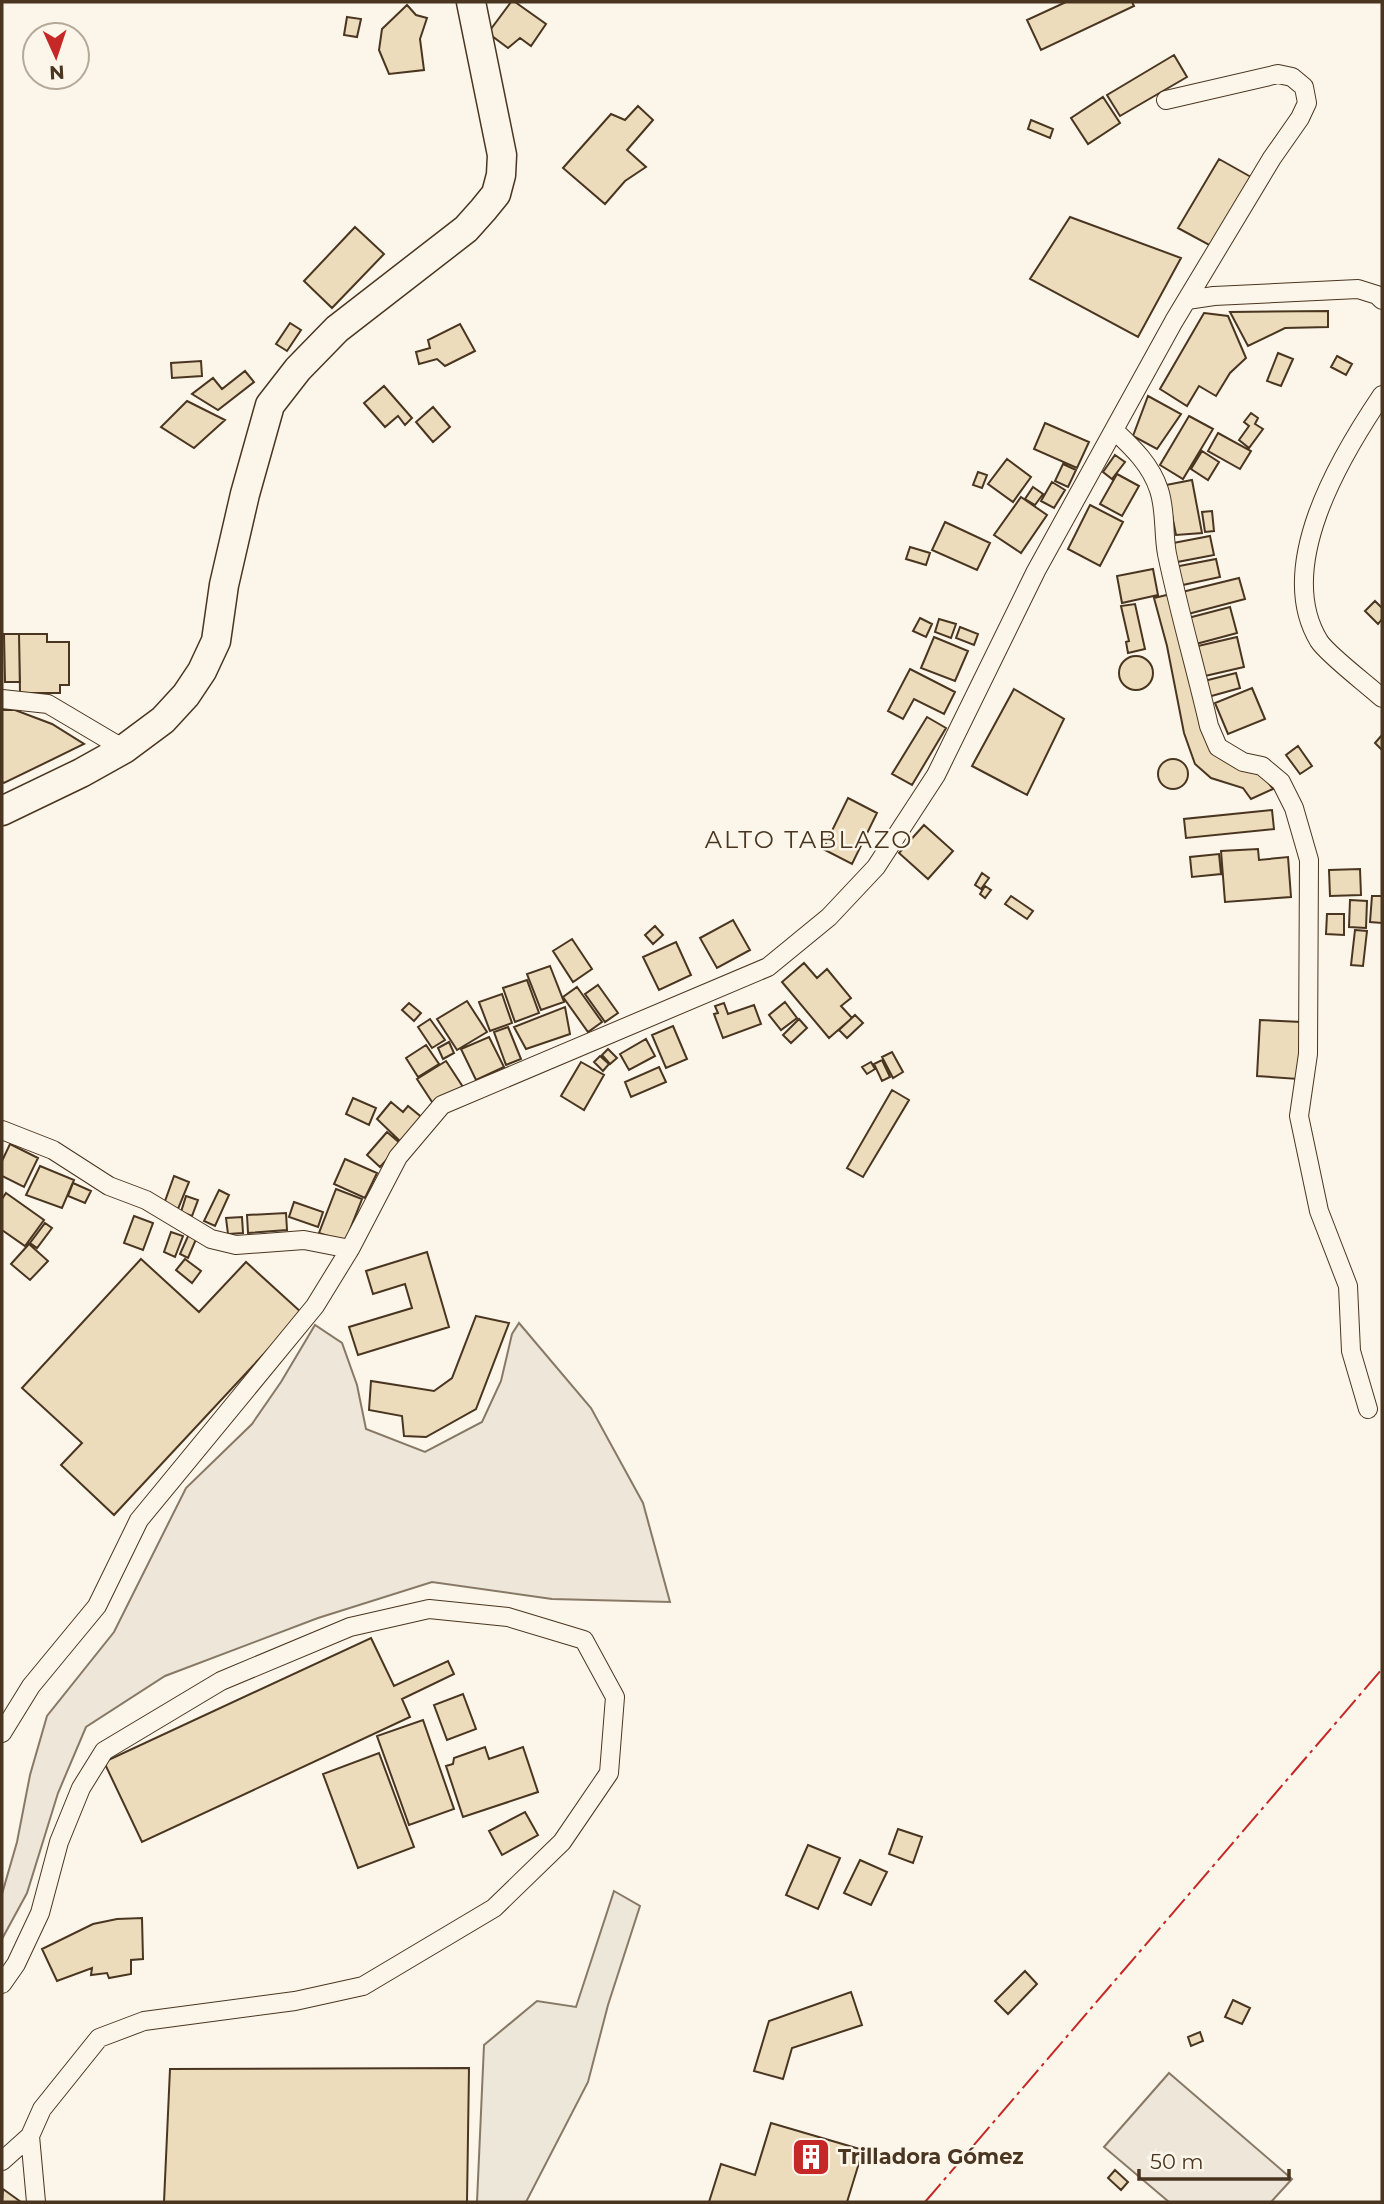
<svg xmlns="http://www.w3.org/2000/svg" width="1384" height="2204" font-family="Montserrat,sans-serif">
  <style>
    .green { fill: #ede6d9; stroke: #887966; stroke-width: 2 }
    .parking { fill: #ede7d9; stroke: #887966; stroke-width: 2 }
    .building { fill: #ecdcbc; stroke: #4a3520; stroke-width: 2 }
    .lines { fill: none; stroke-linecap: round; stroke-linejoin: round }
    .street-casing { stroke: #4a3520; stroke-width: 20 }
    .primary-casing { stroke: #4a3520; stroke-width: 31 }
    .street { stroke: #fbf6e9; stroke-width: 18 }
    .primary { stroke: #fbf6e9; stroke-width: 28 }
    .power { stroke: #c62828; stroke-width: 2; stroke-dasharray: 24 5 3.5 5; stroke-linecap: butt }
    .labels { text-anchor: middle; stroke-width: 5; stroke-linejoin: round; paint-order: stroke }
    .poi-label { font-size: 21px; font-weight: bold; fill: #4a3520; stroke: #fbf6e9; text-anchor: start }
    .quarter-label { font-size: 24px; letter-spacing: 2px; fill: #4a3520; stroke: #fbf6e9 }
  </style>
  <rect width="100%" height="100%" fill="#fbf6e9"/>
  <path class="green" d="M519,1323L591,1408L643,1503L670,1602L552,1599L432,1582L318,1618L165,1676L86,1727L58,1793L27,1893L2,1939V1894L17,1842L30,1775L47,1716L114,1632L186,1488L252,1424L281,1382L315,1325L342,1343L357,1385L366,1429L425,1452L482,1422L501,1381L512,1334Z
    M1169,2073L1292,2179L1271,2202H1169L1104,2147Z"/>
  <path class="parking" d="M614,1891L640,1906L608,2005L588,2082L526,2202H477L484,2045L537,2001L576,2007Z"/>
  <path class="building" d="M511,2H515L546,24L531,46L520,38L508,48L488,33Z
    M1066,2H1132L1134,6L1041,50L1027,20Z
    M407,5L416,15L427,18L420,39L424,70L389,74L379,50L382,29Z
    M347,17L361,19L357,37L344,35Z
    M1174,55L1187,77L1120,116L1107,95Z
    M1103,97L1120,123L1088,144L1071,118Z
    M638,106L653,120L627,150L646,167L625,181L605,204L563,168L611,114L625,120Z
    M1031,120L1053,129L1050,138L1028,129Z
    M1219,159L1251,177L1211,246L1178,228Z
    M1070,217L1181,258L1138,337L1030,279Z
    M355,227L384,254L332,308L304,281Z
    M1328,311V327L1285,328L1248,346L1230,312Z
    M1204,313L1228,316L1246,358L1230,373L1216,396L1199,386L1187,406L1160,389Z
    M290,323L301,330L287,351L276,344Z
    M460,324L475,351L445,366L437,359L419,364L416,352L430,348L428,340Z
    M1278,353L1293,359L1281,386L1267,381Z
    M1337,356L1352,364L1346,375L1331,367Z
    M201,361L202,376L172,378L171,363Z
    M245,371L254,382L218,410L192,394L213,378L222,389Z
    M384,386L412,418L405,425L398,416L385,427L364,403Z
    M1148,396L1181,414L1157,449L1133,436Z
    M187,401L225,420L194,448L161,427Z
    M433,407L450,427L433,442L416,422Z
    M1251,413L1258,418L1255,424L1263,429L1249,448L1239,440L1249,426L1244,422Z
    M1189,416L1213,429L1183,479L1160,465Z
    M1045,423L1089,442L1077,468L1034,449Z
    M1218,433L1251,451L1240,469L1208,451Z
    M1202,451L1219,462L1208,480L1191,469Z
    M1115,455L1125,462L1112,479L1103,472Z
    M1007,459L1031,477L1013,502L988,484Z
    M1063,464L1076,470L1068,487L1055,481Z
    M978,472L987,475L982,488L973,485Z
    M1117,474L1139,486L1122,516L1100,504Z
    M1192,480L1202,533L1176,535L1166,485Z
    M1052,482L1065,490L1054,508L1041,501Z
    M1033,487L1043,494L1035,505L1025,499Z
    M1021,497L1047,515L1021,553L994,535Z
    M1090,505L1123,522L1100,566L1068,549Z
    M1212,511L1214,531L1205,532L1202,512Z
    M945,522L990,543L977,570L932,550Z
    M1210,536L1214,555L1172,563L1168,544Z
    M910,547L930,553L926,565L906,559Z
    M1216,559L1220,577L1178,586L1174,567Z
    M1153,569L1158,595L1122,603L1117,576Z
    M1239,578L1245,599L1188,614L1182,592Z
    M1171,594L1227,762L1261,773L1273,789L1251,799L1243,788L1211,778L1195,764L1184,733L1167,646L1154,598Z
    M1375,601L1382,608V619L1378,624L1365,611Z
    M1135,604L1145,649L1128,653L1126,642L1129,641L1121,606Z
    M1230,607L1237,633L1196,644L1188,618Z
    M920,618L932,624L926,637L913,631Z
    M939,619L956,624L951,638L935,632Z
    M960,627L978,634L974,645L956,638Z
    M4,634H19L20,682H5Z
    M19,634H47V642H69V685H60V693H20Z
    M934,637L968,651L955,681L921,668Z
    M1237,637L1244,667L1205,676L1198,646Z
    M1119 673a17 17 0 1 1 34 0a17 17 0 1 1-34 0Z
    M910,669L955,692L944,714L914,699L903,719L888,711Z
    M1236,673L1240,688L1208,697L1204,681Z
    M1252,688L1265,719L1228,734L1215,703Z
    M1014,689L1064,719L1027,795L972,766Z
    M2,710H15L52,724L84,744L4,783L2,782Z
    M927,717L946,728L912,785L892,774Z
    M1382,735V750L1375,743Z
    M1298,746L1312,766L1300,774L1286,755Z
    M1158 774a15 15 0 1 1 30 0a15 15 0 1 1-30 0Z
    M848,798L877,813L852,864L823,849Z
    M1272,810L1274,829L1186,838L1184,819Z
    M924,825L953,851L928,879L899,853Z
    M1258,849L1259,860L1288,857L1291,897L1225,902L1221,851Z
    M1219,854L1221,874L1192,877L1190,857Z
    M1360,869L1361,895L1330,896L1329,870Z
    M982,873L989,878L981,889L975,885Z
    M985,886L991,890L985,898L980,894Z
    M1011,896L1033,911L1027,919L1005,904Z
    M1372,896H1382V923L1370,922Z
    M1350,900L1367,901L1366,928L1349,927Z
    M1327,914H1344V935L1326,934Z
    M733,920L750,950L717,968L700,938Z
    M655,926L663,935L653,944L645,935Z
    M1355,930L1367,931L1363,966L1351,965Z
    M572,939L592,969L573,982L553,951Z
    M676,942L691,975L659,990L643,957Z
    M804,963L817,978L827,969L851,998L841,1006L852,1018L829,1038L782,982Z
    M550,966L564,1002L541,1010L527,974Z
    M527,980L539,1013L515,1022L503,988Z
    M598,985L618,1013L605,1022L585,994Z
    M577,987L602,1022L588,1032L563,997Z
    M502,994L512,1023L490,1031L479,1002Z
    M467,1001L487,1032L457,1050L437,1019Z
    M785,1002L797,1018L781,1030L769,1015Z
    M409,1003L421,1013L414,1021L402,1010Z
    M724,1003L728,1014L754,1005L761,1024L723,1038L714,1014L718,1013L715,1006Z
    M565,1007L570,1034L526,1049L514,1027Z
    M855,1015L863,1023L847,1038L839,1030Z
    M430,1019L445,1040L432,1048L418,1027Z
    M799,1019L807,1028L791,1043L783,1035Z
    M1260,1020L1301,1022L1298,1079L1257,1076Z
    M673,1026L687,1059L666,1068L652,1035Z
    M508,1027L521,1059L506,1065L494,1032Z
    M489,1037L504,1067L476,1080L461,1049Z
    M646,1039L655,1056L629,1070L620,1054Z
    M449,1042L454,1053L443,1059L438,1048Z
    M426,1045L439,1064L418,1077L406,1058Z
    M608,1049L617,1058L610,1064L602,1055Z
    M892,1052L903,1072L893,1078L882,1057Z
    M600,1056L609,1064L603,1071L594,1062Z
    M882,1060L890,1077L882,1081L874,1064Z
    M446,1061L463,1087L434,1105L417,1079Z
    M581,1062L604,1075L584,1110L561,1096Z
    M871,1062L875,1069L867,1074L862,1067Z
    M659,1067L666,1082L631,1097L625,1082Z
    M892,1090L909,1100L863,1177L847,1168Z
    M353,1098L376,1108L369,1125L346,1114Z
    M391,1102L403,1112L408,1106L425,1120L404,1145L377,1119Z
    M387,1132L401,1144L380,1167L367,1155Z
    M10,1144L38,1158L24,1187L2,1176V1161Z
    M345,1159L377,1173L365,1198L334,1184Z
    M40,1166L74,1180L62,1208L26,1195Z
    M174,1176L189,1182L178,1209L164,1204Z
    M73,1183L91,1191L85,1203L68,1196Z
    M336,1189L362,1199L345,1242L319,1233Z
    M219,1190L229,1195L215,1226L204,1221Z
    M6,1193L44,1220L25,1246L2,1230V1199Z
    M186,1196L198,1200L192,1216L181,1212Z
    M294,1202L323,1212L318,1227L289,1217Z
    M286,1213L287,1230L248,1233L247,1215Z
    M134,1216L153,1223L143,1250L124,1243Z
    M242,1217L243,1233L228,1234L226,1218Z
    M45,1223L52,1228L37,1248L30,1243Z
    M171,1232L183,1236L175,1257L164,1252Z
    M189,1234L197,1237L188,1258L180,1254Z
    M29,1244L48,1261L30,1280L11,1264Z
    M427,1252L449,1327L358,1355L349,1327L412,1308L405,1284L373,1294L366,1271Z
    M141,1259L199,1312L246,1262L302,1313L114,1515L61,1465L82,1443L22,1388Z
    M185,1259L201,1271L192,1283L176,1270Z
    M476,1316L509,1323L476,1409L426,1437L404,1436L402,1416L369,1410L371,1381L434,1391L452,1378Z
    M371,1638L394,1686L448,1661L454,1674L402,1699L410,1717L142,1842L104,1762Z
    M463,1694L476,1729L447,1740L434,1705Z
    M423,1720L454,1809L409,1825L377,1736Z
    M485,1747L489,1759L523,1747L538,1792L463,1817L446,1766L453,1764L454,1758Z
    M379,1753L414,1847L358,1868L323,1774Z
    M525,1812L538,1835L502,1855L489,1831Z
    M898,1829L922,1837L913,1863L889,1854Z
    M808,1845L840,1858L818,1909L786,1895Z
    M860,1860L887,1872L871,1905L844,1893Z
    M142,1918L143,1959L131,1960V1974L109,1978L107,1973L91,1975L92,1968L57,1981L42,1949L93,1924L117,1919Z
    M1025,1971L1037,1984L1008,2014L995,2001Z
    M851,1992L862,2025L792,2048L783,2079L754,2071L769,2021Z
    M1233,2000L1250,2008L1242,2024L1225,2017Z
    M1200,2032L1203,2041L1191,2046L1188,2037Z
    M469,2068L467,2202H164L170,2069Z
    M771,2123L863,2150L847,2202H709L721,2164L755,2175Z
    M1115,2170L1128,2182L1121,2190L1108,2178Z
    M3,2189L21,2202H2Z"/>
  <g class="lines">
    <g class="street-casing">
      <path id="street" d="M1187,300L1214,296L1358,289L1377,295L1382,300
        M1382,395C1340,457 1274,567 1319,641C1328,655 1368,685 1382,698
        M1115,431C1133,448 1151,465 1159,490C1166,511 1163,533 1167,554C1179,612 1196,669 1209,726L1218,747L1243,762L1262,766L1281,782L1294,808L1309,860L1308,1054L1299,1116L1319,1211L1348,1286L1351,1351L1368,1409
        M2,699L48,704L124,749
        M2,1130L53,1150L109,1186L146,1200L211,1239L236,1245L304,1240L350,1249
        M2,1733L31,1686L97,1606L139,1520L315,1306L350,1249L398,1157L442,1105L768,967L829,917L876,867L936,775L1036,571L1174,321L1272,158L1300,118L1307,103L1304,87L1292,77L1278,74L1166,100
        M2,1984L16,1964L40,1913L59,1842L81,1788L104,1751L221,1681L350,1627L429,1609L508,1617L584,1640L615,1697L609,1773L562,1842L494,1908L363,1986L295,2001L144,2021L99,2038L42,2109L30,2136L2,2161
        M30,2136L36,2202"/>
    </g>
    <g class="primary-casing">
      <path id="primary" d="M2,811L81,773L124,749L163,720L186,695L202,671L216,641L224,585L245,494L270,405L298,369L337,329L466,229L483,210L496,194L501,175L502,155L471,2"/>
    </g>
    <use href="#street" class="street"/>
    <use href="#primary" class="primary"/>
    <path class="power" d="M925,2202L1382,1669"/>
  </g>
  <defs>
    <g id="building-square" transform="scale(2.0125)"><rect x="-9" y="-9" width="18" height="18" rx="4" fill="#c62828" stroke="#fbf6e9"/><path d="M-4-6H4V6H1V3H-1V6H-4ZM-2.5-4.3h1.7v1.8h-1.7ZM.8-4.3h1.7v1.8H.8ZM-2.5-1h1.7V.8h-1.7ZM.8-1h1.7V.8H.8Z" fill="#fff"/></g>
  </defs>
  <g fill-rule="evenodd">
    <use href="#building-square" x="811" y="2157"/>
  </g>
  <g class="labels">
    <g class="poi-label">
      <text x="838" y="2164">Trilladora Gómez</text>
    </g>
    <g class="quarter-label">
      <text x="809" y="848">ALTO TABLAZO</text>
    </g>
  </g>
  <rect width="1384" height="2204" fill="none" stroke="#4a3520" stroke-width="7"/>
  <g transform="translate(56 56) rotate(177)"><circle r="33" fill="#fbf6e9" stroke="#b4a999" stroke-width="2"/>
  <path d="M0-5L12 26L0 18L-12 26Z" fill="#c62828"/>
  <text y="-10" font-size="19" font-weight="bold" text-anchor="middle" fill="#4a3520">N</text>
  </g>
  <path d="M1139 2169v10h150v-10" fill="none" stroke="#4a3520" stroke-width="3.5"/>
  <text x="1150" y="2169" font-size="21" fill="#4a3520" stroke="#fbf6e9" stroke-width="5" paint-order="stroke">50 m</text>
</svg>
